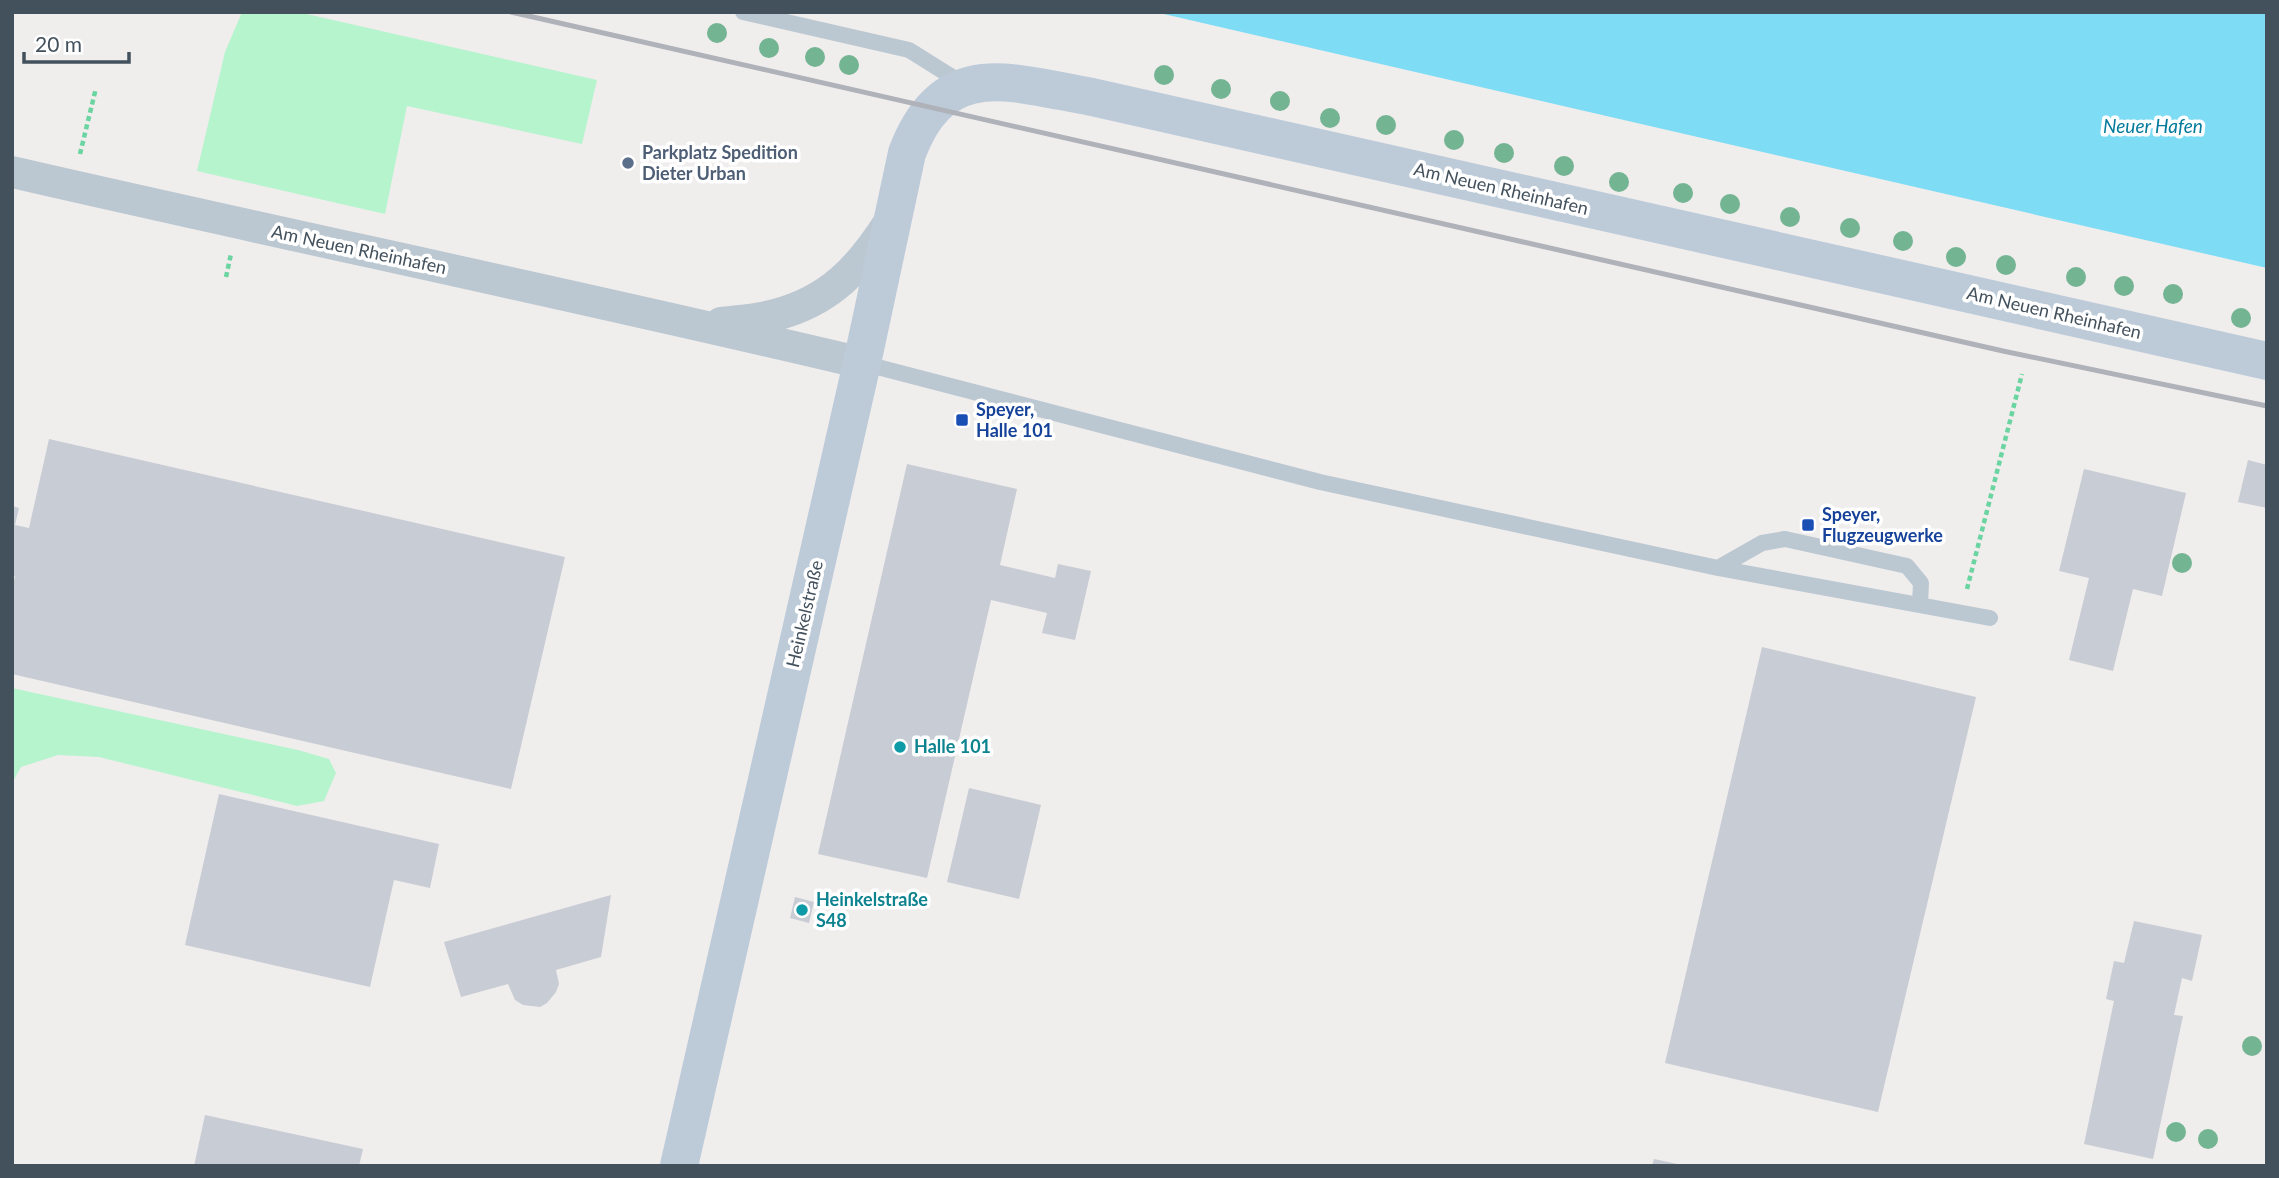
<svg xmlns="http://www.w3.org/2000/svg" width="2279" height="1178" font-family="Lato,sans-serif">
  <style>
    .green { fill: #b6f4ce }
    .water { fill: #7edcf5 }
    .building { fill: #c8ccd4 }
    .lines { fill: none; stroke-linecap: round; stroke-linejoin: round }
    .path { stroke: #6ad5a0; stroke-width: 4.5; stroke-dasharray: 5 3.5; stroke-linecap: butt }
    .lane { stroke: #bcc8d1; stroke-width: 16 }
    .street { stroke: #bcc8d1; stroke-width: 32 }
    .secondary { stroke: #bdcbd9; stroke-width: 38 }
    .rail { stroke: #afb2b9; stroke-width: 5 }
    .tree { fill: #73b493 }
    .service-dot { fill: #5c6f8a; stroke: #fff; stroke-width: 2.5 }
    .transit-dot { fill: #1a4fb4; stroke: #fff; stroke-width: 2.5 }
    .culture-dot { fill: #0f9aa8; stroke: #fff; stroke-width: 2.5 }
    .labels { text-anchor: middle; stroke-width: 7; stroke-linejoin: round; paint-order: stroke }
    .service-label { font-size: 18px; font-weight: bold; fill: #4e5e75; stroke: #fff; text-anchor: start }
    .street-label { font-size: 18px; fill: #43515d; stroke: #fff }
    .transit-label { font-size: 18px; font-weight: bold; fill: #164399; stroke: #fff; text-anchor: start }
    .culture-label { font-size: 18px; font-weight: bold; fill: #0d838f; stroke: #fff; text-anchor: start }
    .water-label { font-size: 19px; font-style: italic; fill: #037a9b; stroke: #fff }
  </style>
  <rect width="100%" height="100%" fill="#f0eded"/>
  <path class="green" d="M242,12H298L597,80L582,144L407,106L385,214L197,171L225,52Z
    M12,688L298,750L329,759L336,773L324,801L297,806L99,757L58,755L21,767L12,783Z"/>
  <path class="water" d="M1155,12H2267V268Z"/>
  <path class="building" d="M49,439L565,557L511,789L12,674V590L15,576H12V506L19,508L15,525L29,528Z
    M2248,460L2267,465V508L2238,502Z
    M907,464L1017,489L1000,565L1055,578L1058,564L1091,571L1075,640L1042,633L1047,613L991,600L927,878L818,854Z
    M2084,469L2186,493L2162,596L2133,589L2113,671L2069,660L2089,578L2059,571Z
    M1762,647L1976,697L1878,1112L1665,1063Z
    M969,788L1041,805L1019,899L947,882Z
    M219,794L439,844L430,888L394,880L370,987L185,945Z
    M611,895L601,957L556,970L559,984L556,992L547,1003L540,1007L523,1005L515,1000L508,984L461,997L444,942Z
    M795,897L814,902L809,923L790,918Z
    M2134,921L2202,935L2192,981L2182,978L2174,1015L2183,1016L2153,1159L2084,1144L2114,1001L2106,999L2114,961L2124,963Z
    M205,1115L363,1149L359,1166H194Z
    M1654,1159L1682,1165V1166H1652Z"/>
  <g class="lines">
    <path class="path" d="M80,154L96,88
      M226,277L231,254
      M1967,589L2022,374"/>
    <path class="lane" d="M743,12L909,50L965,85
      M862,363L1320,482L1718,568L1990,618
      M1718,568L1762,543L1785,539L1907,566L1921,583L1920,605"/>
    <path class="street" d="M12,172C295,237 580,296 862,363
      M721,323C738,321 757,320 775,315C830,301 860,268 890,221"/>
    <path class="secondary" d="M679,1166L862,363L907,153C944,55 1011,83 1092,97L2267,361"/>
    <path class="rail" d="M511,12L2003,351L2267,406"/>
  </g>
  <g class="tree">
    <circle cx="717" cy="33" r="10"/>
    <circle cx="769" cy="48" r="10"/>
    <circle cx="815" cy="57" r="10"/>
    <circle cx="849" cy="65" r="10"/>
    <circle cx="1164" cy="75" r="10"/>
    <circle cx="1221" cy="89" r="10"/>
    <circle cx="1280" cy="101" r="10"/>
    <circle cx="1330" cy="118" r="10"/>
    <circle cx="1386" cy="125" r="10"/>
    <circle cx="1454" cy="140" r="10"/>
    <circle cx="1504" cy="153" r="10"/>
    <circle cx="1564" cy="166" r="10"/>
    <circle cx="1619" cy="182" r="10"/>
    <circle cx="1683" cy="193" r="10"/>
    <circle cx="1730" cy="204" r="10"/>
    <circle cx="1790" cy="217" r="10"/>
    <circle cx="1850" cy="228" r="10"/>
    <circle cx="1903" cy="241" r="10"/>
    <circle cx="1956" cy="257" r="10"/>
    <circle cx="2006" cy="265" r="10"/>
    <circle cx="2076" cy="277" r="10"/>
    <circle cx="2124" cy="286" r="10"/>
    <circle cx="2173" cy="294" r="10"/>
    <circle cx="2241" cy="318" r="10"/>
    <circle cx="2182" cy="563" r="10"/>
    <circle cx="2252" cy="1046" r="10"/>
    <circle cx="2176" cy="1132" r="10"/>
    <circle cx="2208" cy="1139" r="10"/>
  </g>
  <circle class="service-dot" cx="628" cy="163" r="7"/>
  <g class="transit-dot">
    <rect x="955" y="413" width="14" height="14" rx="3.5"/>
    <rect x="1801" y="518" width="14" height="14" rx="3.5"/>
  </g>
  <g class="culture-dot">
    <circle cx="900" cy="747" r="7"/>
    <circle cx="802" cy="910" r="7"/>
  </g>
  <g class="labels">
    <g class="service-label">
      <text x="642" y="159">Parkplatz Spedition<tspan x="642" dy="21">Dieter Urban</tspan></text>
    </g>
    <g class="street-label">
      <text transform="translate(1501 189) rotate(13)" y="6">Am Neuen Rheinhafen</text>
      <text transform="translate(359 250) rotate(12)" y="6">Am Neuen Rheinhafen</text>
      <text transform="translate(2054 313) rotate(13)" y="6">Am Neuen Rheinhafen</text>
      <text transform="translate(805 614) rotate(-77)" y="6">Heinkelstraße</text>
    </g>
    <g class="transit-label">
      <text x="976" y="416">Speyer,<tspan x="976" dy="21">Halle 101</tspan></text>
      <text x="1822" y="521">Speyer,<tspan x="1822" dy="21">Flugzeugwerke</tspan></text>
    </g>
    <g class="culture-label">
      <text x="914" y="753">Halle 101</text>
      <text x="816" y="906">Heinkelstraße<tspan x="816" dy="21">S48</tspan></text>
    </g>
    <g class="water-label">
      <text x="2153" y="133">Neuer Hafen</text>
    </g>
  </g>
  <rect width="2279" height="1178" fill="none" stroke="#43515d" stroke-width="28"/>
  <path d="M24 52v10h105v-10" fill="none" stroke="#43515d" stroke-width="3.5"/>
  <text x="35" y="52" font-size="21" fill="#43515d" stroke="#ffffff" stroke-width="5" paint-order="stroke">20 m</text>
</svg>
